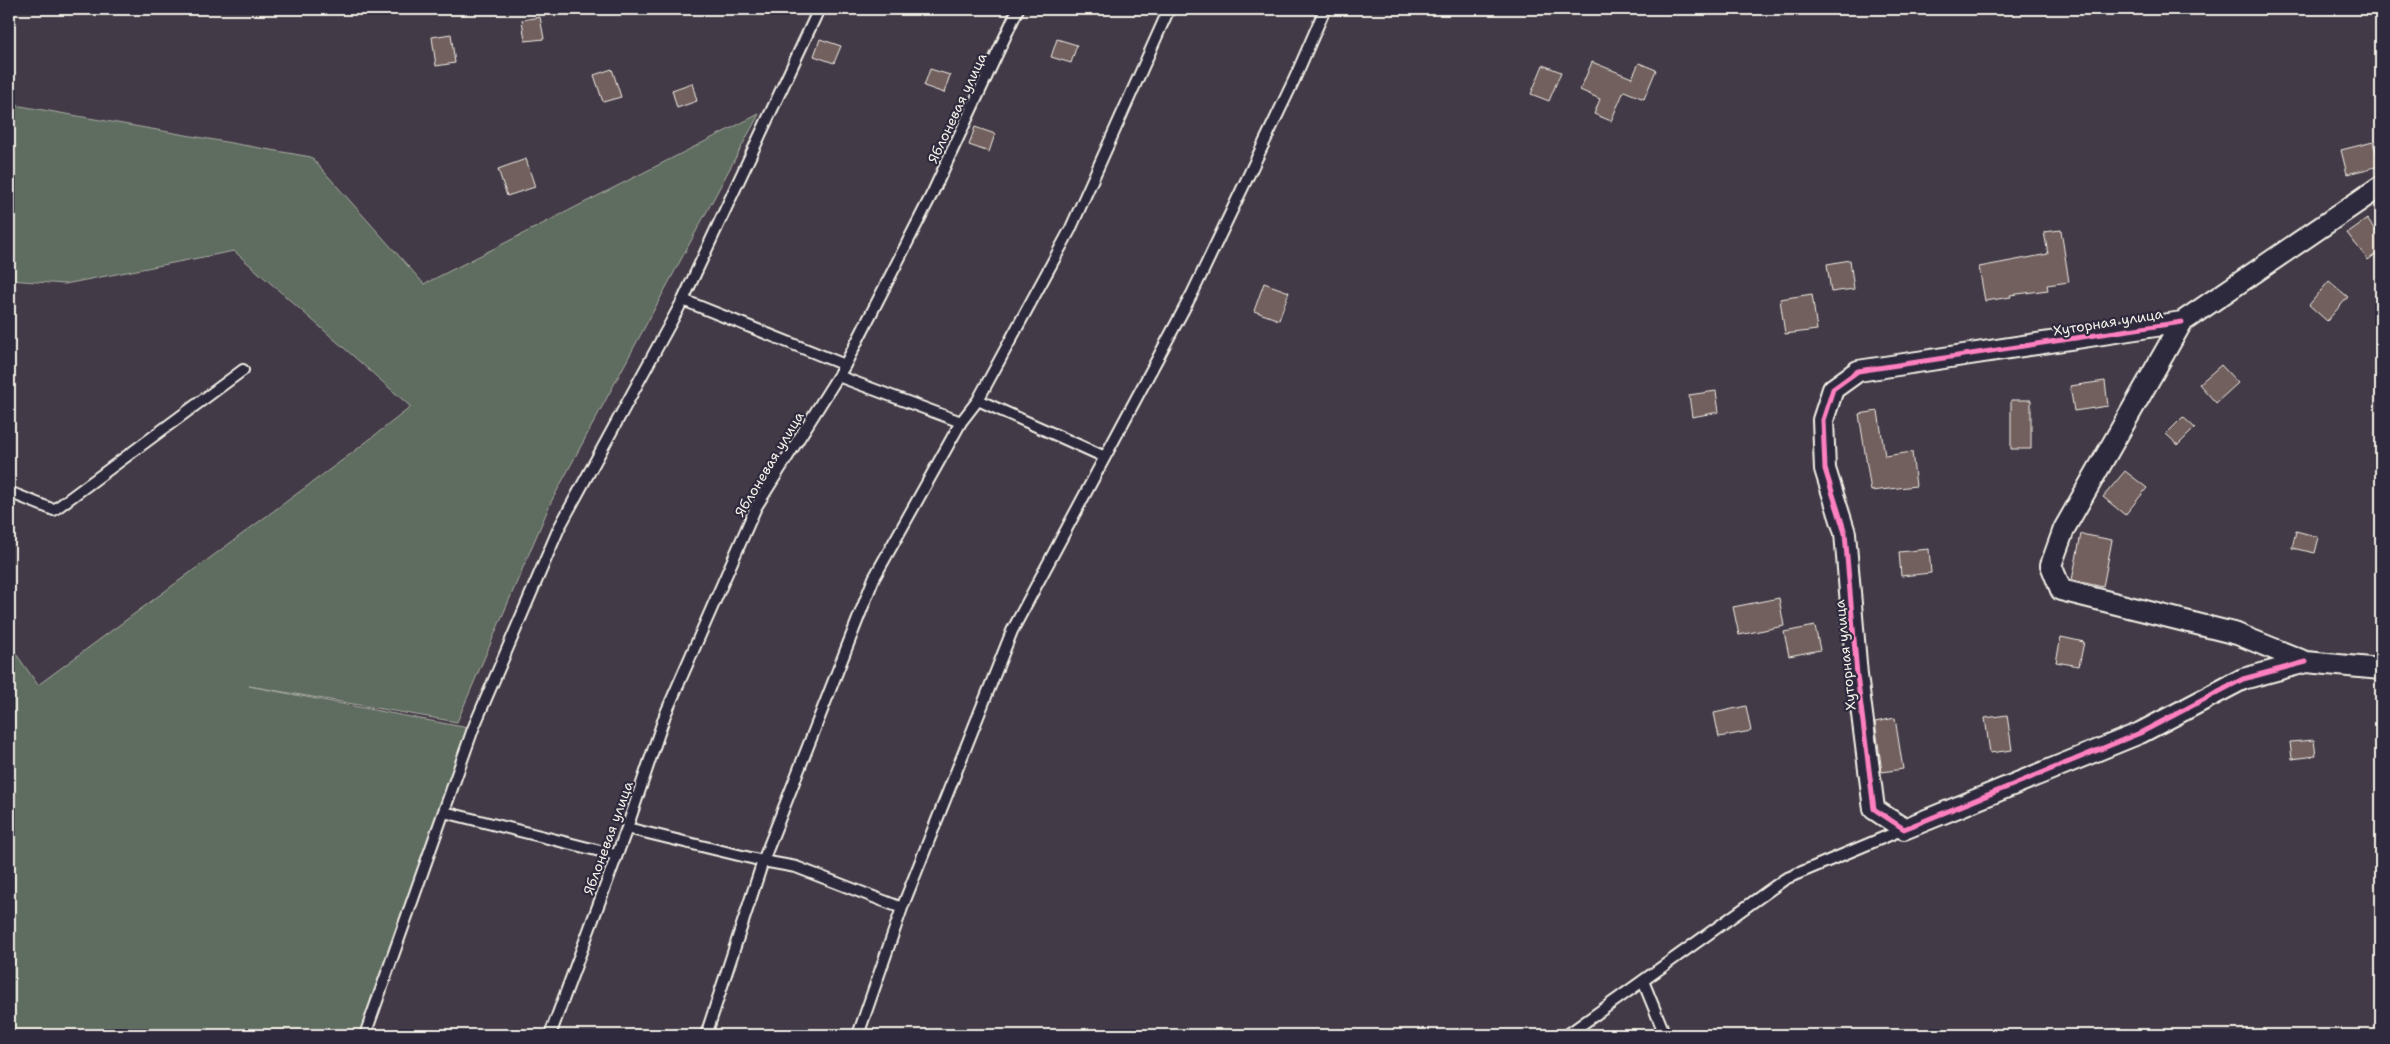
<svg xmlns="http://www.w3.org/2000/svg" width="2390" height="1044" font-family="'Shantell Sans',sans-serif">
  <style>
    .green { fill: #5f6c61; stroke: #aaaea4 }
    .building { fill: #72615f; stroke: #f4f1e8 }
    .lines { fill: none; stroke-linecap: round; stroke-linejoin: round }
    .lane-casing { stroke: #f4f1e8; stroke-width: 14 }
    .street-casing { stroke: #f4f1e8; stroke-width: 24 }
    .lane { stroke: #2f2a3d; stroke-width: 10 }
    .street { stroke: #2f2a3d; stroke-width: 20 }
    .cycleway-casing { stroke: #2f2a3d; stroke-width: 8 }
    .cycleway { stroke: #ff80c0; stroke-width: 5 }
    .labels { text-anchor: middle; stroke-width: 4.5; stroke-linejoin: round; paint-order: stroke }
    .street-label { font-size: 14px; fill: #f4f1e8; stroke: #2f2a3d }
  </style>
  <rect width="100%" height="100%" fill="#433a47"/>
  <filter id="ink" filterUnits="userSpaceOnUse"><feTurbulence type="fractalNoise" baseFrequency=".02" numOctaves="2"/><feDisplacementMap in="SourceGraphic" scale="10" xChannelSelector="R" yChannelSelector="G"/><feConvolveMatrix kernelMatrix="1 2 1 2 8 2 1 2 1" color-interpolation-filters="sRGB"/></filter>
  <g filter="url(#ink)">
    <path class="green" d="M9,104L311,157L424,284L759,114L551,502L457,722L249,686L473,729L365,1035H9V644L38,685L352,453L411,407L234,251L65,284L9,280Z"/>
    <path class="building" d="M540,17L544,39L525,41L522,20Z
      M451,34L455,63L436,66L432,37Z
      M820,39L841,46L834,63L814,56Z
      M1057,39L1077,45L1071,63L1051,57Z
      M1592,62L1632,78L1639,63L1656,70L1644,99L1624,91L1611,121L1594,114L1600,99L1580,90Z
      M1543,65L1561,72L1549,101L1531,94Z
      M612,69L621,97L603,102L594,75Z
      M930,69L950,75L944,93L924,86Z
      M692,83L697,101L677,108L672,90Z
      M975,127L995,134L989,152L969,145Z
      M2373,142L2380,166L2347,174L2341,150Z
      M526,159L535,187L507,196L498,169Z
      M2367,219L2381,238V250L2368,260L2347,233Z
      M2061,230L2069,282L2047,285L2048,290L2010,295L2011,297L1985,301L1979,267L2048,254L2044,232Z
      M1850,260L1854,289L1831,292L1827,264Z
      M2329,281L2348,297L2327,321L2309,305Z
      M1264,283L1289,292L1279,320L1254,311Z
      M1812,294L1817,330L1785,334L1780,299Z
      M2221,365L2238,383L2216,403L2199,384Z
      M2105,381L2108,406L2074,411L2070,386Z
      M1716,391L1719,412L1692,417L1689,395Z
      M2011,400H2031V449H2011Z
      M1878,411L1885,456L1912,452L1916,486L1871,491L1859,414Z
      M2183,417L2195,428L2178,445L2166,434Z
      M2125,471L2147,488L2125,515L2103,497Z
      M2296,531L2319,537L2315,553L2292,548Z
      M2081,534L2112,540L2103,587L2072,580Z
      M1929,549L1931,573L1901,576L1899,552Z
      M1779,598L1784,626L1739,635L1733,607Z
      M1815,626L1820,650L1789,656L1784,632Z
      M2061,637L2084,642L2079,666L2056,662Z
      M1746,706L1751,731L1719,737L1714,713Z
      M2007,715L2012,750L1990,753L1985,718Z
      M1895,718L1903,769L1882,772L1875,722Z
      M2314,740L2316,756L2292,759L2290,742Z"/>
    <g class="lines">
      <g class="lane-casing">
        <path id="lane" d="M683,300L845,365
          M838,376L961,422
          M978,400L1105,457
          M9,492L54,510L243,370
          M444,812L616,855
          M627,828L763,861L796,867L902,908
          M1643,981L1665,1035
          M365,1035L473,729L559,528L683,300L819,9
          M550,1035L627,828L665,715L756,507L845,365L932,194L1018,9
          M706,1035L763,861L874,578L961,422L978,400L1070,230L1169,9
          M858,1035L902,908L1012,631L1193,292L1294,80L1325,9
          M1567,1035L1785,879L1904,829"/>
      </g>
      <g class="street-casing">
        <path id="street" d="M2381,186L2182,322L2064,529L2051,565L2061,590L2237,634L2306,662L2381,669
          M2182,322L1858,371L1833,389L1823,420L1825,469L1845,533L1857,675L1874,809L1904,829L2140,733L2243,679L2306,662"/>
      </g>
      <use href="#lane" class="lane"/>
      <use href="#street" class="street"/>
      <g class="cycleway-casing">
        <path id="cycleway" d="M2182,322L1858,371L1833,389L1823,420L1825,469L1845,533L1857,675L1874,809L1904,829L2140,733L2243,679L2306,662"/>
      </g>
      <use href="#cycleway" class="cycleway"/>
    </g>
  </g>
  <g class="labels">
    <g class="street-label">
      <text transform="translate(957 108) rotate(-65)" y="5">Яблоневая улица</text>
      <text transform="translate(2108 322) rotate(-9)" y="5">Хуторная улица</text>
      <text transform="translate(769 464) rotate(-59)" y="5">Яблоневая улица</text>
      <text transform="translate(1845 655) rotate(-96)" y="5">Хуторная улица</text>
      <text transform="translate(608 838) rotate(-70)" y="5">Яблоневая улица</text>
    </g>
  </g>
  <rect width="2390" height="1044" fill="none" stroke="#2f2a3d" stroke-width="30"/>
  <rect x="15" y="15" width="2360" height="1014" fill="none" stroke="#f4f1e8" stroke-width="2" filter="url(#ink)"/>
</svg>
